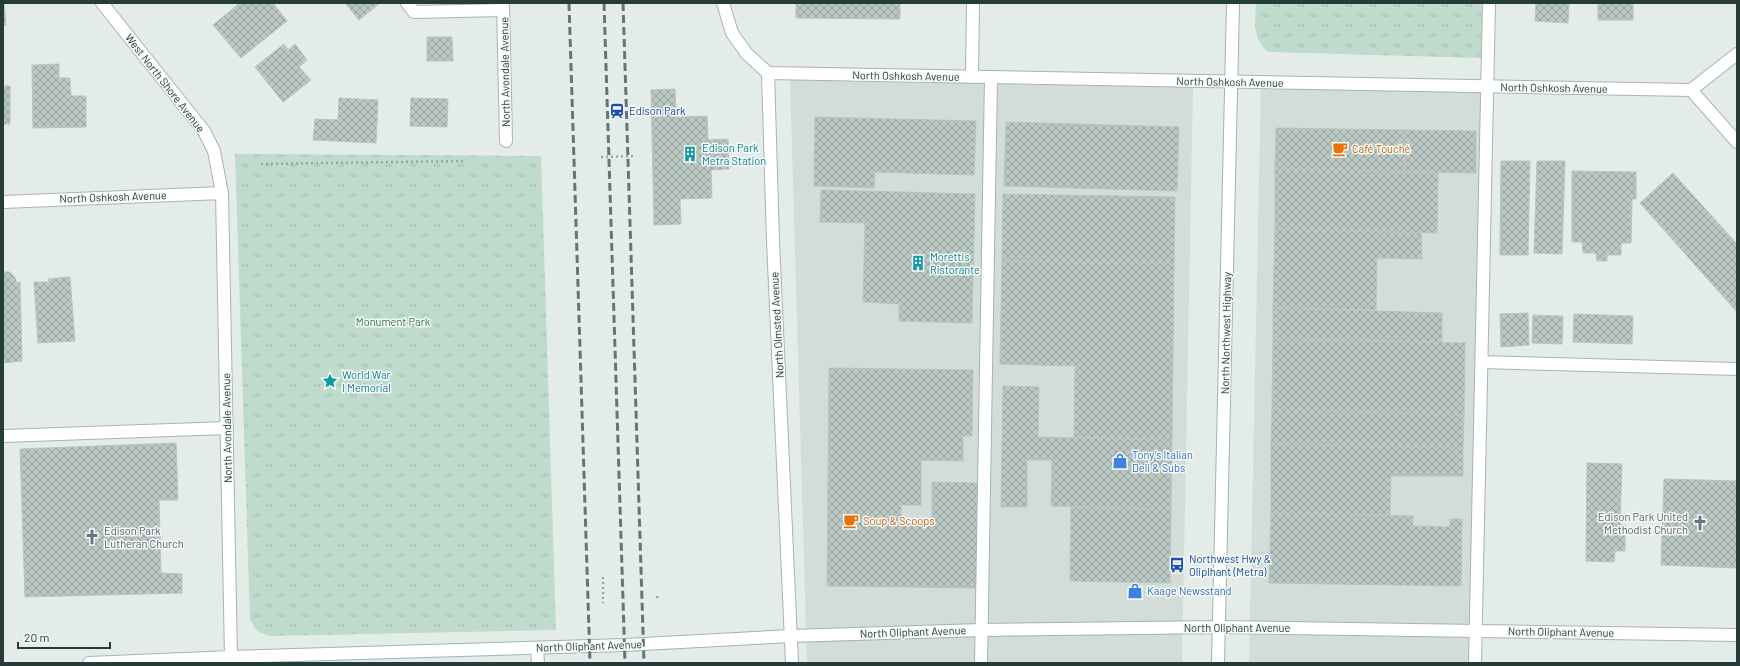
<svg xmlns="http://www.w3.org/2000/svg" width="1740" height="666" font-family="Barlow,sans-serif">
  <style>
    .built { fill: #d2dcd9 }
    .park { fill: url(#park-tufts) }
    .building { fill: url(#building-cross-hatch); stroke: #b7c5c1 }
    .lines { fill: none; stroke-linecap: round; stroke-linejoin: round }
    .lane-casing { stroke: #a7b4b1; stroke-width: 14 }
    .street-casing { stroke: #a7b4b1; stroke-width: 14 }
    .secondary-casing { stroke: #a0b4b0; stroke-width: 14 }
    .path { stroke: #87ada6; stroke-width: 2.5; stroke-dasharray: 2 3; stroke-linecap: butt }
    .lane { stroke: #fff; stroke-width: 12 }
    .street { stroke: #fff; stroke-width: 12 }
    .secondary { stroke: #fff; stroke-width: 12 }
    .rail { stroke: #607774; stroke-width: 3; stroke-dasharray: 8 4; stroke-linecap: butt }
    .labels { text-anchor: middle; stroke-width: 3; stroke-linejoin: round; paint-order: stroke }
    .street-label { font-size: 11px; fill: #253c39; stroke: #f4f9f7 }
    .transit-label { font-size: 11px; fill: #164399; stroke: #f4f9f7; text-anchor: start }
    .culture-label { font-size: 11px; fill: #0d838f; stroke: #f4f9f7; text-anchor: start }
    .food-label { font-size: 11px; fill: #c56008; stroke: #f4f9f7; text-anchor: start }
    .park-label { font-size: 11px; fill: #336f53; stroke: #f4f9f7 }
    .shop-label { font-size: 11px; fill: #366cbe; stroke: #f4f9f7; text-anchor: start }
    .worship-label { font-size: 11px; fill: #5b616d; stroke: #f4f9f7; text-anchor: end }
  </style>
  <defs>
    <pattern id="park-tufts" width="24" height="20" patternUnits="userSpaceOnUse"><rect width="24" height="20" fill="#bfdbcb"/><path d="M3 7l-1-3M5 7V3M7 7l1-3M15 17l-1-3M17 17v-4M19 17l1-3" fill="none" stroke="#a4bdaf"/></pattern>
    <pattern id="building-cross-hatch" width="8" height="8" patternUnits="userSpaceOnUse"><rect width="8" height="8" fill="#bac7c3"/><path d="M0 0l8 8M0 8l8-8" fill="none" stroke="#97a39f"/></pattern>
  </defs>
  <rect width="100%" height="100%" fill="#e4ecea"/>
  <path class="built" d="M790,80L1193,87L1182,663H807Z
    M1261,83L1484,88L1474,663H1249Z"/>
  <path class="park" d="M1256,3H1482L1481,58L1268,52C1252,37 1255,24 1256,3Z
    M235,154L541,156L556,630L269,636L257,631L250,620Z"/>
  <path class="building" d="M3,3H4L6,25H3Z
    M240,3H273L287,21L241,58L213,25Z
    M345,3H380L359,20Z
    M796,3H900V19L796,18Z
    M1536,3H1569L1568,23L1535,21Z
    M1598,3H1633V20H1598Z
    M427,37H452L453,61H427Z
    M284,44L288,50L295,44L307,60L299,67L311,80L283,102L255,67Z
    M59,64V78H70L71,96H86V127L33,128L32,65Z
    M3,86H10V124H3Z
    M675,89L676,117L707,116L708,140L728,139L729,169L711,170L712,198L680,199L681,224L654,225L651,90Z
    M339,98L378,100L376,143L313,140L315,119L338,120Z
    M411,98L448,99L447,127L410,126Z
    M815,117L976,121L974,175L875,172L874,188L814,186Z
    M1006,122L1179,127L1177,191L1004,186Z
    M1276,128L1405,130V172L1275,168Z
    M1405,130L1476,131V173L1405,172Z
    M1501,161H1530L1528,255H1500Z
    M1537,161H1565L1562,254L1534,253Z
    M1275,168L1438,173L1437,233L1275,229Z
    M1572,171L1636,172V199H1632L1631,243H1621V255H1607V261H1597L1596,253H1583L1582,242H1572Z
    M1673,173L1737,244V312L1640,203Z
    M821,190L975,194L972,323L899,321V304L863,302L865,223L820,222Z
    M1003,194L1175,197L1174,263L1002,261Z
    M1275,229L1421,233L1422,259L1377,258L1376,310L1273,308Z
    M1002,261L1174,263L1172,440L1074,437L1075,366L1000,364Z
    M3,272H10L16,279V283L20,282L22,361L3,363Z
    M70,277L75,341L38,343L34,282H49L48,279Z
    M1273,308L1442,313V342L1273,339Z
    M1528,313L1529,345L1501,347L1500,314Z
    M1574,314L1633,316L1632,344L1573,342Z
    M1533,315L1563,316L1562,344L1532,343Z
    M1273,339L1465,343L1464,415L1272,409Z
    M829,368L973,370L972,436H963V461L921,460V505H901L902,524L932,525V482L977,483V588L827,586Z
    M1003,386L1039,387L1038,437L1172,440L1171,510L1051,506L1052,460H1027V507H1001Z
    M1272,409L1464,415L1463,448L1271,444Z
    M176,443L178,500H159L161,573L182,574V593L25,597L20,449Z
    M1271,444L1463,448V476H1391L1390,515L1271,513Z
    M1587,463L1622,464L1620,525H1625V551H1615L1614,562L1586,561Z
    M1664,479L1737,481V568L1661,565Z
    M1071,507L1171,510L1170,583L1070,581Z
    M1271,513L1413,516V526L1450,527V519H1462L1461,586L1269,583Z"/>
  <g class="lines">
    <g class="lane-casing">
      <path id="lane" d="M407,3L414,12L503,10
        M972,77L973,3
        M1482,362L1737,369
        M3,436L227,428
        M537,648L538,663
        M981,663L991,77
        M1475,663L1489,3"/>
    </g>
    <g class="street-casing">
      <path id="street" d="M503,3L506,141
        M723,3L732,33L747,54L768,73L773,241L792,663
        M768,73L1691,90
        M1691,90L1737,142
        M1691,90L1737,54
        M3,202L222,193
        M1219,627L1737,635
        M89,663L231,657L222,193L214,151L204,131L102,3"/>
    </g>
    <g class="secondary-casing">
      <path id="secondary" d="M232,663L231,657L625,645L791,636L981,630L1219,627
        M1218,663L1233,3"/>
    </g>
    <path class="path" d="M601,157L636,156
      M261,164L464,161
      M603,577V603
      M657,596L658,601"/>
    <use href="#lane" class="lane"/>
    <use href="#street" class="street"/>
    <use href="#secondary" class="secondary"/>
    <path class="rail" d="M569,3L590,663
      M604,3L625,663
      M623,3L644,663"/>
  </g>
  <defs>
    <g id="station-bare" transform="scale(1.2)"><path d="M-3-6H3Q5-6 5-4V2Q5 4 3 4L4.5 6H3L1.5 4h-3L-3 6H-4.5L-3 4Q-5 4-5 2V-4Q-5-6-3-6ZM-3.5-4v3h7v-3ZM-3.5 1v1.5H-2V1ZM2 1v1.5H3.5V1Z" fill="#1a4fb4" stroke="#f4f9f7" stroke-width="2.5" paint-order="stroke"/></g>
    <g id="cafe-bare" transform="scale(1.2)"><path d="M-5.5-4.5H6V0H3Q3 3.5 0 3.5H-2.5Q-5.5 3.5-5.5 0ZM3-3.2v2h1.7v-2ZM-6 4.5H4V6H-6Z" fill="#e8710a" stroke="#f4f9f7" stroke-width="2.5" paint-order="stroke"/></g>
    <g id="building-bare" transform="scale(1.2)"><path d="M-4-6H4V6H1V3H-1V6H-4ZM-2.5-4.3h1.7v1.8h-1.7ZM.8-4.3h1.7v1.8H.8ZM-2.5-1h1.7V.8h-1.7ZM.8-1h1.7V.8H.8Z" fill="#0f9aa8" stroke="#f4f9f7" stroke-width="2.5" paint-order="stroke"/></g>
    <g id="sight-bare" transform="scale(1.2)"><path d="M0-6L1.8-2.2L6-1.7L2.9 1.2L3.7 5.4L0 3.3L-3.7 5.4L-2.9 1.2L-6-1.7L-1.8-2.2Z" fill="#0f9aa8" stroke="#f4f9f7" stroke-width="2.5" paint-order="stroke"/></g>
    <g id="shop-bare" transform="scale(1.2)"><path d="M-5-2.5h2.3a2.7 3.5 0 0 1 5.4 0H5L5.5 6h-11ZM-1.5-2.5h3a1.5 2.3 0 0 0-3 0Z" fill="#3f7fe0" stroke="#f4f9f7" stroke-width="2.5" paint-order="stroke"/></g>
    <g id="church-bare" transform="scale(1.2)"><path d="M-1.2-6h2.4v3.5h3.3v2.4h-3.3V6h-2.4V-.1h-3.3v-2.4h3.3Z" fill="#6b7280" stroke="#f4f9f7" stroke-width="2.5" paint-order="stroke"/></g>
    <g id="bus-bare" transform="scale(1.2)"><path d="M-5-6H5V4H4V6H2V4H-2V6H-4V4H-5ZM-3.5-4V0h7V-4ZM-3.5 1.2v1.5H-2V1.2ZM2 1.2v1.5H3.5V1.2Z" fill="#1a4fb4" stroke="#f4f9f7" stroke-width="2.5" paint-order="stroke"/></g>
  </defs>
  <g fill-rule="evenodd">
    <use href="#station-bare" x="617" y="111"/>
    <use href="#cafe-bare" x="1340" y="149"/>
    <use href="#building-bare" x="690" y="154"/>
    <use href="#building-bare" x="918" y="263"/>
    <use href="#sight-bare" x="330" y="381"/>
    <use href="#shop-bare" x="1120" y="461"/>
    <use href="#cafe-bare" x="851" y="521"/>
    <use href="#church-bare" x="1700" y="523"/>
    <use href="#church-bare" x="92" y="537"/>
    <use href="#bus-bare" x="1177" y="565"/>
    <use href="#shop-bare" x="1135" y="591"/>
  </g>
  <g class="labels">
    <g class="street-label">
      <text transform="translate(505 72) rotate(-91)" y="4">North Avondale Avenue</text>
      <text transform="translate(906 76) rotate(1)" y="4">North Oshkosh Avenue</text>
      <text transform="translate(1230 82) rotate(1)" y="4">North Oshkosh Avenue</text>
      <text transform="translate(165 83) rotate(52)" y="4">West North Shore Avenue</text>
      <text transform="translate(1554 88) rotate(1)" y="4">North Oshkosh Avenue</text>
      <text transform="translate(113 197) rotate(-2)" y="4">North Oshkosh Avenue</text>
      <text transform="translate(777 325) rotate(-93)" y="4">North Olmsted Avenue</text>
      <text transform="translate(1226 333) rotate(-89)" y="4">North Northwest Highway</text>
      <text transform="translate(227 428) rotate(-91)" y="4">North Avondale Avenue</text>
      <text x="1237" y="632">North Oliphant Avenue</text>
      <text transform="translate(913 632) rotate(-2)" y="4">North Oliphant Avenue</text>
      <text transform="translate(1561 632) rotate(1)" y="4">North Oliphant Avenue</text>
      <text transform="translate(589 646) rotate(-2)" y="4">North Oliphant Avenue</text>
    </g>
    <g class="transit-label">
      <text x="629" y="115">Edison Park</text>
      <text x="1189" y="563">Northwest Hwy &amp;<tspan x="1189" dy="13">Oliplhant (Metra)</tspan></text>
    </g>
    <g class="culture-label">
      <text x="702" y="152">Edison Park<tspan x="702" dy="13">Metra Station</tspan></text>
      <text x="930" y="261">Morettis<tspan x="930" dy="13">Ristorante</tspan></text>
      <text x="342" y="379">World War<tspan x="342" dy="13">I Memorial</tspan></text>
    </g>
    <g class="food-label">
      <text x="1352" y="153">Café Touché</text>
      <text x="863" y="525">Soup &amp; Scoops</text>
    </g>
    <g class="park-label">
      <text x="393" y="326">Monument Park</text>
    </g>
    <g class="shop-label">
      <text x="1132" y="459">Tony’s Italian<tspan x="1132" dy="13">Deli &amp; Subs</tspan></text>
      <text x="1147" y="595">Kaage Newsstand</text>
    </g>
    <g class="worship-label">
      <text x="1688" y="521">Edison Park United<tspan x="1688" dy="13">Methodist Church</tspan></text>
      <text x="104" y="535" text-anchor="start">Edison Park<tspan x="104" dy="13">Lutheran Church</tspan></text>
    </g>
  </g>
  <rect width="1740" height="666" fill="none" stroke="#253c39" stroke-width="8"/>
  <path d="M18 642v6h92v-6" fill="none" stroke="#253c39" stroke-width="2"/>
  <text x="24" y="642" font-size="12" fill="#253c39" stroke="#f4f9f7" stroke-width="3" paint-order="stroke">20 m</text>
</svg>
